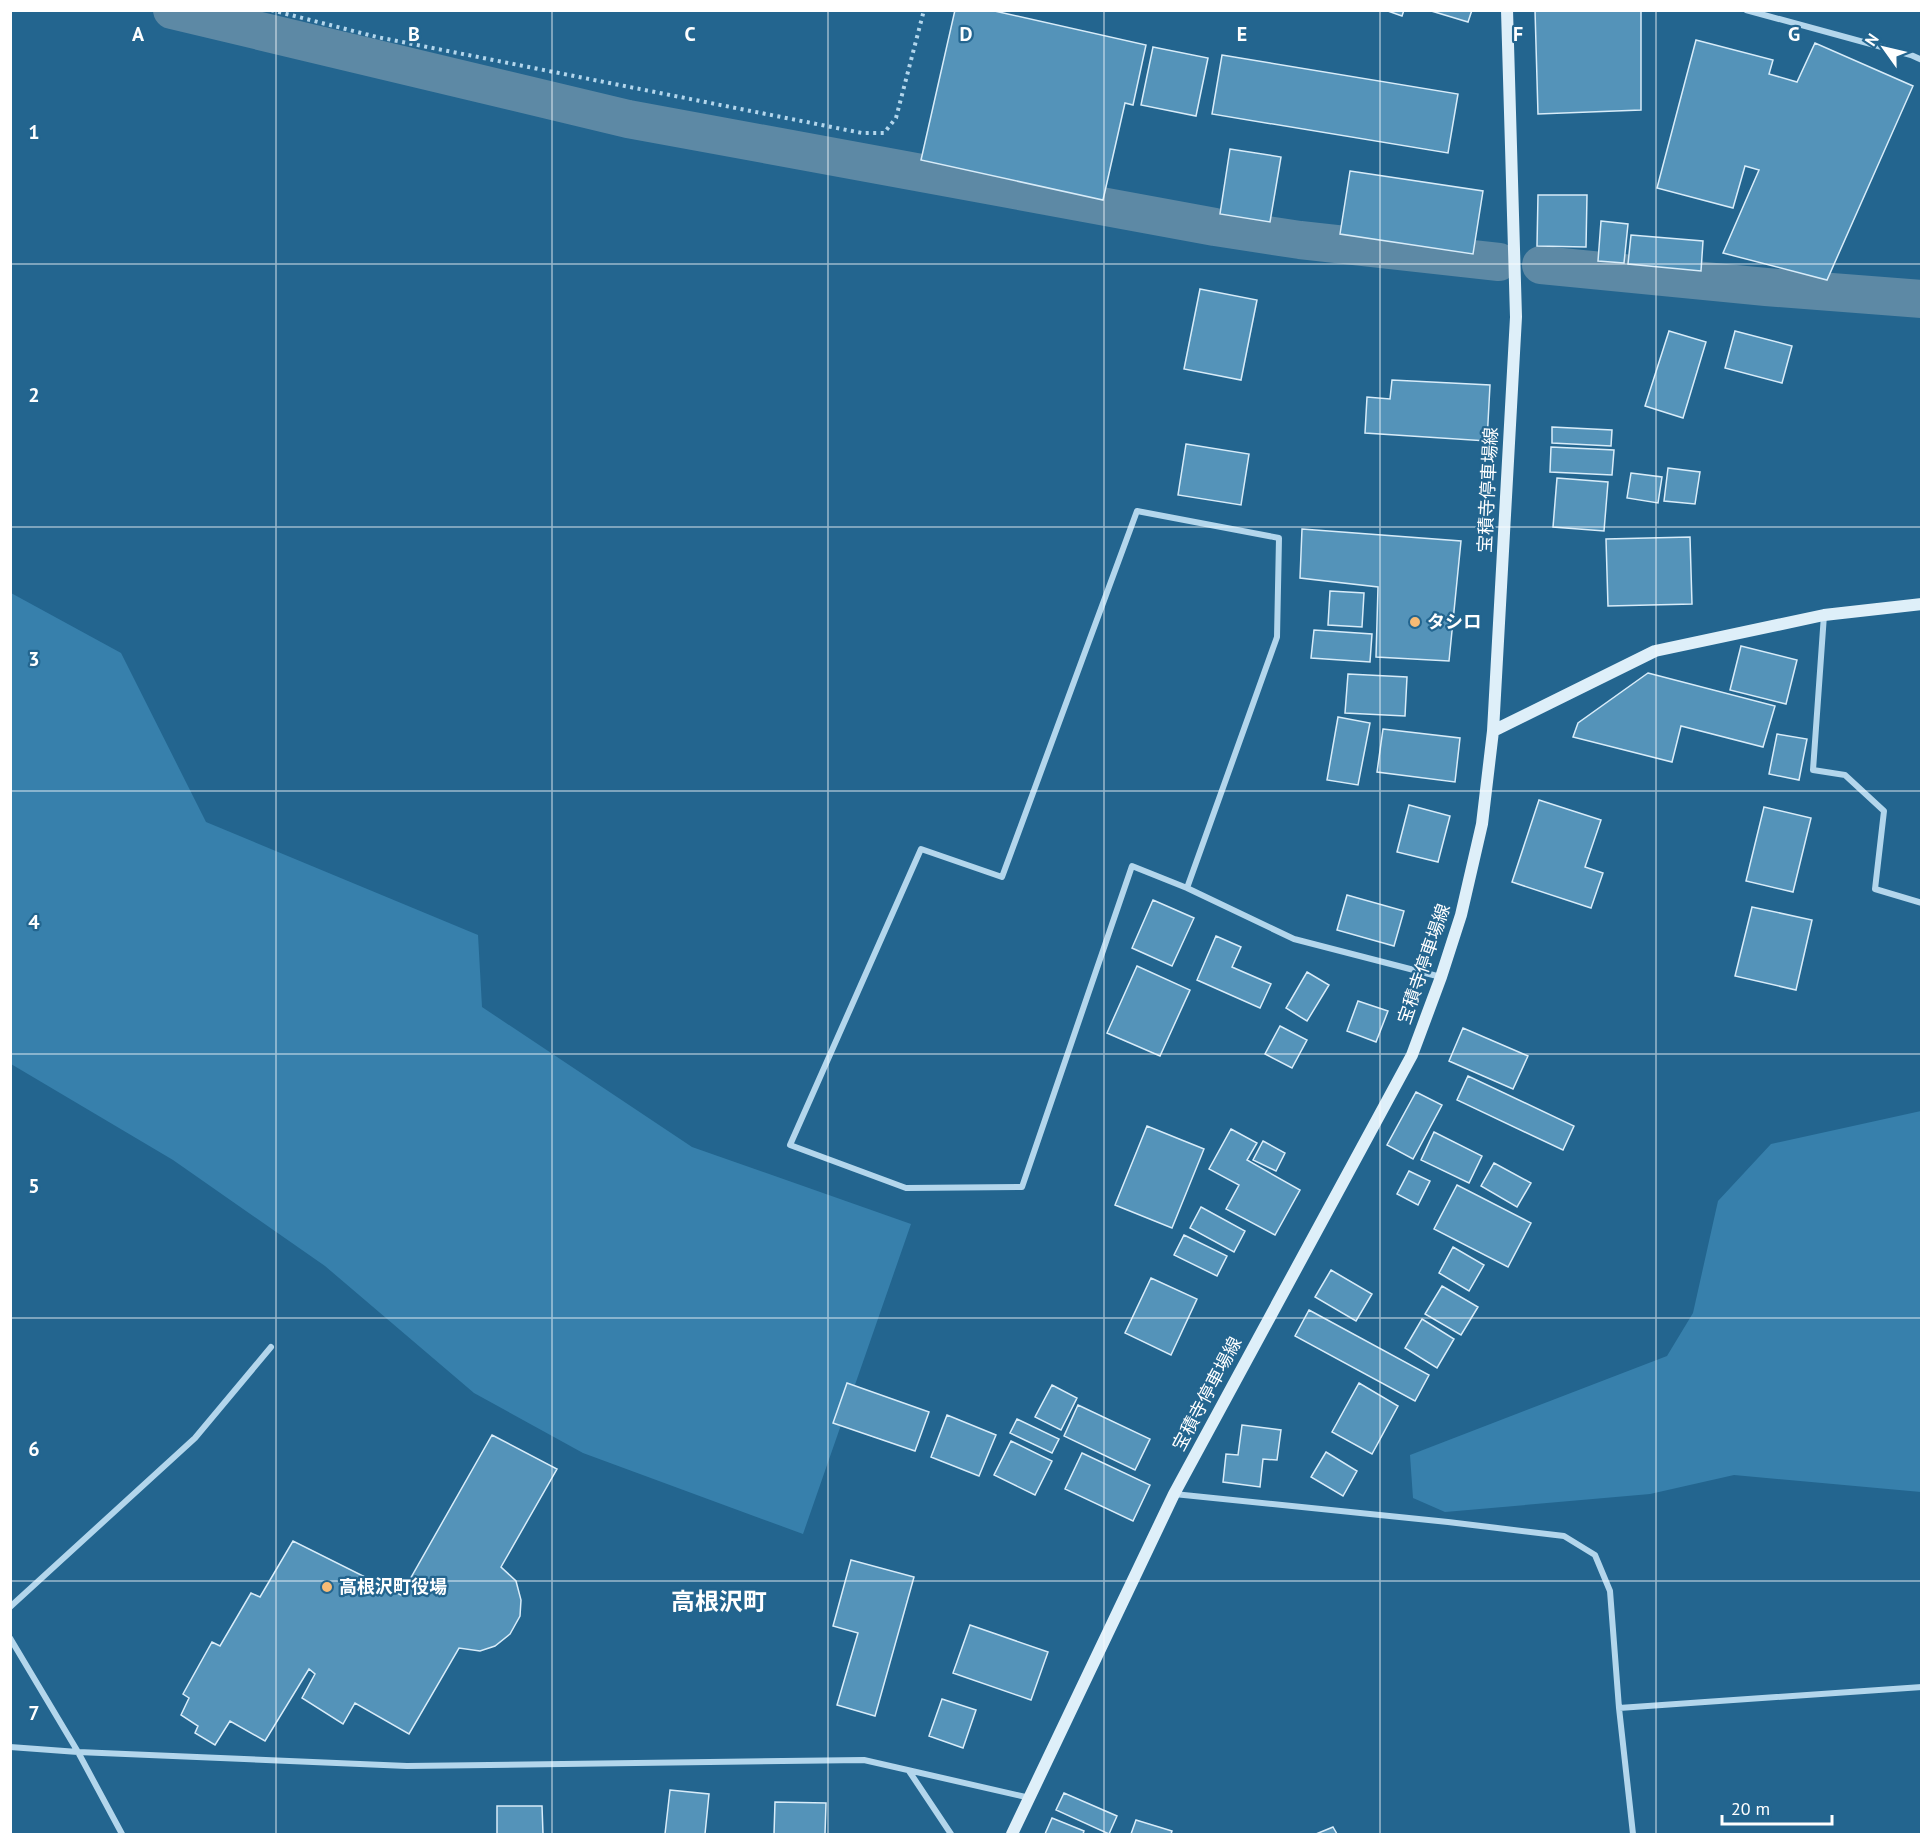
<svg xmlns="http://www.w3.org/2000/svg" width="1932" height="1845" font-family="'PT Sans','Noto Sans JP',sans-serif">
  <style>
    .green { fill: #3780ac }
    .lines { fill: none; stroke-linecap: round; stroke-linejoin: round }
    .canal { stroke: #5d89a5; stroke-width: 38 }
    .building { fill: #5493b9; stroke: #d8ecf9; stroke-width: 1.5 }
    .path { stroke: #b3d6ec; stroke-width: 4; stroke-dasharray: 3 4.5; stroke-linecap: butt }
    .street { stroke: #b3d6ec; stroke-width: 6 }
    .secondary { stroke: #deeff9; stroke-width: 12 }
    .grid { fill: none; stroke: #fff; stroke-width: 1.5; stroke-opacity: 0.55 }
    .poi-dot { fill: #f7bb75; stroke: #23658f; stroke-width: 2 }
    .labels { text-anchor: middle; stroke-width: 4.5; stroke-linejoin: round; paint-order: stroke }
    .street-label { font-size: 18px; fill: #fff; stroke: #23658f }
    .poi-label { font-size: 18px; font-weight: bold; fill: #fff; stroke: #23658f; text-anchor: start }
    .district-label { font-size: 24px; font-weight: bold; fill: #fff; stroke: #23658f }
    .grid-label { font-size: 20px; text-anchor: middle; font-weight: bold; fill: #fff; stroke: #23658f; stroke-width: 4.5; stroke-linejoin: round; paint-order: stroke }
  </style>
  <rect width="100%" height="100%" fill="#23658f"/>
  <path class="green" d="M11,593L121,653L206,822L478,935L482,1007L692,1147L911,1224L803,1534L583,1453L474,1393L325,1266L173,1160L11,1064Z
    M1921,1111V1492L1734,1475L1650,1494L1445,1512L1413,1498L1410,1455L1667,1356L1693,1313L1718,1201L1771,1144Z"/>
  <g class="lines">
    <path class="canal" d="M172,10L628,119L1215,227L1300,240L1499,262
      M1541,265L1766,287L1922,299"/>
  </g>
  <path class="building" d="M955,10H990L1146,45L1133,105L1125,103L1103,200L921,160Z
    M1385,10H1404L1402,16Z
    M1428,10H1472L1468,22Z
    M1535,10H1641V110L1538,114Z
    M1696,40L1773,60L1769,74L1797,82L1815,43L1913,86L1827,280L1723,253L1759,170L1745,166L1733,208L1657,188Z
    M1153,47L1208,58L1196,116L1141,105Z
    M1222,55L1458,94L1448,153L1212,114Z
    M1230,149L1281,157L1270,222L1220,214Z
    M1350,171L1483,191L1473,254L1340,234Z
    M1538,195H1587L1586,247L1537,246Z
    M1601,221L1628,224L1624,263L1598,261Z
    M1631,235L1703,241L1701,271L1628,264Z
    M1200,289L1257,300L1241,380L1184,369Z
    M1669,331L1706,342L1683,418L1645,406Z
    M1735,331L1792,346L1782,383L1725,368Z
    M1392,380L1490,385L1487,441L1365,433L1367,397L1390,399Z
    M1552,427L1612,430L1611,446L1552,443Z
    M1186,444L1249,454L1241,505L1178,495Z
    M1551,447L1614,450L1612,475L1550,472Z
    M1668,468L1700,472L1695,504L1664,501Z
    M1631,473L1662,477L1658,503L1627,498Z
    M1557,478L1608,482L1604,531L1553,527Z
    M1302,529L1461,541L1449,661L1376,657L1378,587L1300,578Z
    M1690,537L1692,604L1608,606L1606,539Z
    M1330,591L1364,593L1362,627L1328,625Z
    M1314,630L1372,634L1370,662L1311,658Z
    M1741,646L1797,660L1786,704L1730,690Z
    M1648,673L1775,706L1763,747L1681,726L1672,762L1573,737L1578,723Z
    M1348,674L1407,677L1405,716L1345,713Z
    M1338,717L1370,723L1358,785L1327,780Z
    M1383,729L1460,738L1455,782L1377,772Z
    M1777,734L1807,739L1799,780L1769,774Z
    M1539,800L1601,820L1585,867L1603,873L1591,908L1512,882Z
    M1409,805L1450,816L1438,862L1397,852Z
    M1764,807L1811,818L1793,892L1746,881Z
    M1347,895L1404,911L1394,946L1337,930Z
    M1153,900L1194,918L1172,966L1132,948Z
    M1752,907L1812,920L1796,990L1735,976Z
    M1216,936L1241,947L1232,967L1271,984L1260,1008L1197,980Z
    M1137,966L1190,990L1160,1056L1107,1033Z
    M1307,972L1329,985L1307,1021L1286,1008Z
    M1358,1001L1388,1011L1376,1042L1347,1031Z
    M1280,1026L1307,1040L1292,1068L1265,1054Z
    M1463,1028L1528,1056L1513,1089L1449,1061Z
    M1468,1076L1574,1126L1563,1150L1457,1100Z
    M1416,1092L1442,1105L1413,1159L1387,1145Z
    M1147,1126L1204,1149L1172,1228L1115,1205Z
    M1231,1129L1257,1143L1247,1160L1300,1190L1275,1235L1226,1209L1239,1185L1209,1169Z
    M1434,1132L1482,1156L1469,1183L1421,1160Z
    M1263,1141L1285,1153L1276,1171L1253,1160Z
    M1494,1163L1531,1183L1517,1207L1481,1186Z
    M1409,1171L1430,1181L1418,1205L1397,1194Z
    M1457,1185L1531,1223L1508,1267L1434,1229Z
    M1201,1207L1245,1231L1234,1252L1190,1228Z
    M1184,1235L1227,1256L1217,1276L1174,1255Z
    M1453,1247L1484,1265L1469,1291L1439,1273Z
    M1331,1270L1372,1294L1356,1321L1315,1297Z
    M1151,1278L1197,1299L1171,1355L1125,1333Z
    M1442,1286L1478,1307L1461,1335L1425,1314Z
    M1309,1310L1429,1375L1415,1401L1295,1336Z
    M1422,1319L1454,1339L1437,1368L1405,1348Z
    M847,1383L929,1412L915,1451L833,1423Z
    M1359,1383L1398,1406L1372,1454L1332,1432Z
    M1052,1385L1077,1398L1061,1430L1035,1417Z
    M1078,1405L1150,1439L1135,1470L1064,1436Z
    M947,1415L996,1435L979,1476L931,1457Z
    M1017,1419L1059,1439L1052,1453L1010,1433Z
    M1242,1425L1281,1430L1277,1460L1263,1459L1260,1487L1223,1482L1226,1454L1238,1455Z
    M492,1435L557,1469L501,1567L516,1581L521,1600L520,1616L510,1634L495,1646L480,1651L459,1648L409,1734L355,1703L343,1724L302,1698L315,1674L309,1669L265,1741L230,1721L215,1745L195,1733L198,1726L181,1715L189,1698L183,1694L212,1642L220,1646L251,1593L260,1597L293,1541L401,1595Z
    M1011,1441L1052,1461L1035,1495L994,1475Z
    M1326,1452L1357,1471L1343,1496L1311,1477Z
    M1082,1453L1150,1485L1133,1521L1065,1489Z
    M851,1560L914,1577L875,1716L837,1705L858,1633L833,1626Z
    M970,1625L1048,1652L1031,1700L953,1673Z
    M942,1699L976,1710L963,1748L929,1736Z
    M670,1790L709,1794L705,1834H665Z
    M1064,1793L1117,1816L1109,1834L1056,1810Z
    M775,1802L826,1803L825,1834H774Z
    M497,1806H542L543,1834H497Z
    M1052,1818L1084,1831L1083,1834H1045Z
    M1136,1820L1172,1831L1171,1834H1131Z
    M1333,1827L1337,1834H1316Z"/>
  <g class="lines">
    <path class="path" d="M271,10L377,37L862,133H884L896,118L924,10"/>
    <path class="street" d="M1746,10L1911,55L1922,60
      M1824,615L1813,770L1845,775L1884,811L1875,889L1922,903
      M1187,888L1132,866L1022,1187L906,1188L790,1145L921,849L1002,877L1137,511L1279,538L1277,637L1187,888L1294,939L1441,977
      M1174,1494L1448,1522L1564,1536L1595,1555L1610,1591L1619,1708L1633,1834
      M10,1607L195,1438L271,1347
      M10,1638L78,1752L122,1834
      M1619,1708L1922,1687
      M10,1747L78,1752L407,1766L864,1760L1030,1798
      M909,1771L951,1834"/>
    <path class="secondary" d="M1493,731L1655,651L1824,615L1922,604
      M1012,1834L1174,1494L1412,1055L1441,977L1461,915L1482,824L1493,731L1516,317L1507,10"/>
  </g>
  <path class="grid" d="M276,10V1834M552,10V1834M828,10V1834M1104,10V1834M1380,10V1834M1656,10V1834M10,264H1922M10,527H1922M10,791H1922M10,1054H1922M10,1318H1922M10,1581H1922"/>
  <g class="poi-dot">
    <circle cx="1415" cy="622" r="6"/>
    <circle cx="327" cy="1587" r="6"/>
  </g>
  <g class="labels">
    <g class="street-label">
      <text transform="translate(1488 490) rotate(-87)" y="6">宝積寺停車場線</text>
      <text transform="translate(1424 964) rotate(-71)" y="6">宝積寺停車場線</text>
      <text transform="translate(1207 1394) rotate(-62)" y="6">宝積寺停車場線</text>
    </g>
    <g class="poi-label">
      <text x="1427" y="628">タシロ</text>
      <text x="339" y="1593">高根沢町役場</text>
    </g>
    <g class="district-label">
      <text x="719" y="1610">高根沢町</text>
    </g>
  </g>
  <g class="grid-label">
    <text x="138" y="41">A</text>
    <text x="414" y="41">B</text>
    <text x="690" y="41">C</text>
    <text x="966" y="41">D</text>
    <text x="1242" y="41">E</text>
    <text x="1518" y="41">F</text>
    <text x="1794" y="41">G</text>
    <text x="34" y="139">1</text>
    <text x="34" y="402">2</text>
    <text x="34" y="666">3</text>
    <text x="34" y="929">4</text>
    <text x="34" y="1193">5</text>
    <text x="34" y="1456">6</text>
    <text x="34" y="1720">7</text>
  </g>
  <rect width="1932" height="1845" fill="none" stroke="#ffffff" stroke-width="24"/>
  <g transform="translate(1884 48) rotate(304)" stroke="#23658f" stroke-width="4.5" paint-order="stroke">
  <path d="M0-4.5L10 22L0 15L-10 22Z" fill="#ffffff"/>
  <text y="-9" font-size="16" font-weight="bold" text-anchor="middle" fill="#ffffff">N</text>
  </g>
  <path d="M1722 1815v9h110v-9" fill="none" stroke="#ffffff" stroke-width="3"/>
  <text x="1731" y="1815" font-size="18" fill="#ffffff" stroke="#23658f" stroke-width="4.5" paint-order="stroke">20 m</text>
</svg>
